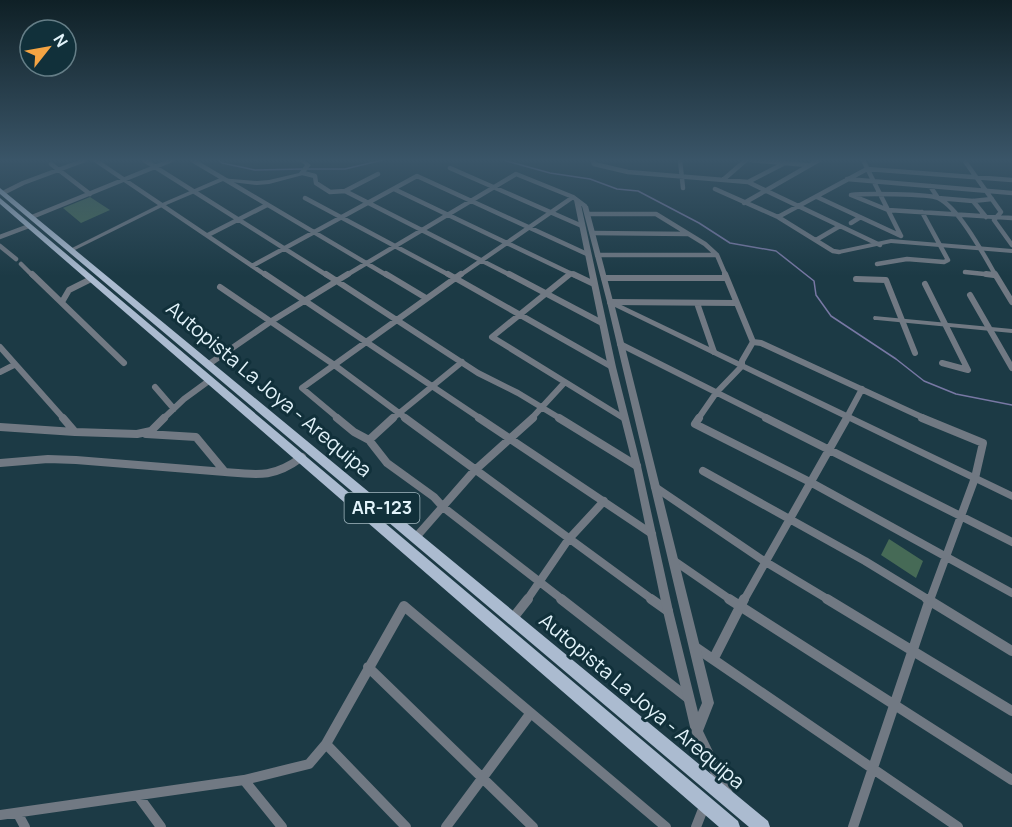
<svg xmlns="http://www.w3.org/2000/svg" width="1012" height="827" font-family="Manrope,sans-serif">
  <style>
    .green { fill: #466a56 }
    .lines { fill: none; stroke-linecap: round; stroke-linejoin: round }
    .stream { stroke: #7878a4; stroke-width: 1.5 }
    .minor-far3 { stroke: #717983; stroke-width: 4.5 }
    .minor-far2 { stroke: #717983; stroke-width: 6 }
    .minor-far1 { stroke: #717983; stroke-width: 8 }
    .minor { stroke: #717983; stroke-width: 10 }
    .tertiary { fill: #717983; fill-rule: evenodd }
    .primary { fill: #abbbd0; fill-rule: evenodd }
    .labels { text-anchor: middle; stroke-width: 6; stroke-linejoin: round; paint-order: stroke }
    .shield { fill: #11303a; stroke: #a3b8c0; stroke-width: 1.5 }
    .shield-label { font-size: 18px; font-weight: bold; fill: #e2f3fa }
    .street-label { font-size: 20px; fill: #e2f3fa; stroke: #11303a }
  </style>
  <rect width="100%" height="100%" fill="#1c3a45"/>
  <path class="green" d="M90,197L110,210L81,223L63,208Z
    M889,539L923,561L916,578L881,555Z"/>
  <g class="lines">
    <path class="stream" d="M218,160L222,163L255,170L302,169
      M503,160L550,173L590,179L617,189L638,191L699,223L730,243L776,251L814,281L816,295L831,316L896,359L924,381L956,394L1012,405
      M307,169H345L383,160"/>
    <path class="minor-far3" d="M95,160L267,276
      M144,160L328,276
      M192,160L388,276
      M592,160L594,164L628,172L748,182L880,245
      M680,160L683,188
      M750,160L807,165
      M863,160L901,236
      M964,160L1001,212L994,220L1012,245
      M51,164L90,194
      M450,168L582,226
      M303,173L315,176L316,183L330,192L345,191L512,276
      M724,179L746,160
      M847,179L1012,193
      M748,182L783,164
      M930,186L938,198L973,201L992,199
      M394,189L576,276
      M715,189L778,217L833,251L839,252
      M345,191L378,174
      M3,193L23,183L85,160
      M851,195C864,193 929,194 938,198C959,208 984,255 996,276
      M851,195L888,210L1012,218
      M817,197L901,236
      M305,198L451,276
      M973,201L986,217
      M744,203L819,160
      M587,214H656L705,244L717,255L726,276
      M32,217L172,160
      M778,217L867,169L1012,180
      M851,223L859,218
      M592,233L688,234
      M208,235L267,205
      M0,237L29,226
      M816,240L840,226
      M0,246L16,259
      M597,255H717
      M21,264L33,276
      M877,264L907,259L944,262L948,260L922,212
      M252,266L417,176L587,254
      M965,272L994,275
      M345,276L516,174L573,197L585,206
      M459,276L573,197
      M568,276L570,274"/>
    <path class="minor-far2" d="M32,274L124,363
      M265,274L481,419
      M326,274L478,373L518,393L561,419
      M386,274L426,298
      M448,274L612,367
      M509,274L602,323
      M570,274L492,337L625,419
      M573,274L594,284
      M986,274L994,275
      M995,274L1012,302
      M604,278H726
      M856,279L886,280L915,353
      M925,284L968,370L942,363
      M220,287L333,364L407,419
      M970,295L1012,368
      M62,302L69,290L91,279
      M610,302L736,303
      M697,303L714,352
      M753,342L761,343L926,419
      M620,344L769,419
      M0,347L64,419
      M209,364L270,322L348,274
      M0,372L14,365
      M155,387L174,409
      M163,419L184,399L210,380
      M339,419L302,388L461,274
      M392,419L462,362
      M531,419L565,382
      M698,419L716,393L742,366V361L753,342L725,274
      M846,419L862,389"/>
    <path class="minor-far1" d="M63,418L75,432L137,434L151,431L164,418
      M337,418L354,432L369,440L387,463L434,497L443,507L563,600
      M405,418L653,600
      M479,418L652,534
      M559,418L637,466
      M699,418L695,424L812,483L1012,593
      M766,418L1012,542
      M922,418L983,443L975,478L930,600
      M0,427L75,432
      M146,434L196,437L225,472C258,475 274,478 302,457
      M369,440L393,418
      M0,463L48,459L76,460L225,472
      M703,471L865,561L929,600
      M655,487L764,561L829,600
      M417,536L474,471L533,418
      M673,560L731,600
      M527,600L568,540L604,501
      M744,600L847,418"/>
    <path class="minor" d="M561,599L688,698
      M651,599L668,611
      M729,599L1012,780
      M827,599L1012,711
      M927,599L1012,651
      M513,618L528,599
      M695,647L958,827
      M714,658L744,599
      M368,667L533,827
      M326,744L406,827
      M244,780L282,827
      M139,797L161,827
      M18,814L25,827
      M0,815L244,780L309,764L326,744L404,606L666,827
      M446,827L530,714
      M696,827L705,804
      M853,827L930,599"/>
    <path class="tertiary" d="M298,160H304L311,165L303,175L269,184L257,185L223,181L164,206L73,251L71,252L68,250L160,204L220,178L257,181L269,180L299,173L305,165Z
      M577,198L580,200L616,367L641,466L673,611L698,712L702,703L607,302L582,206L583,205L588,206L613,301L1012,492V500L615,307L714,703L703,731L733,793L732,798L727,799L722,798L691,731L663,611L633,466L608,367L574,200Z
      M891,239L1012,249V253L891,243L839,254L836,252L839,250Z
      M874,316L1012,329V333L877,320H874L873,318Z"/>
    <path class="primary" d="M0,188L768,821L770,827H749L0,194Z
      M0,198L738,821L740,827H719L0,204Z"/>
  </g>
  <linearGradient id="sky" x2="0" y2="1"><stop stop-color="#0f2026"/><stop offset="0.58" stop-color="#3a5568"/><stop offset="1" stop-color="#3a5568" stop-opacity="0"/></linearGradient>
  <rect width="1012" height="276" fill="url(#sky)"/>
  <g class="labels">
    <rect class="shield" x="344.5" y="493" width="75" height="30" rx="4.5"/>
    <g class="shield-label">
      <text x="382" y="514">AR-123</text>
    </g>
    <g class="street-label">
      <text transform="translate(269 389) rotate(40)" y="7">Autopista La Joya - Arequipa</text>
      <text transform="translate(642 701) rotate(40)" y="7">Autopista La Joya - Arequipa</text>
    </g>
  </g>
  <g transform="translate(48 48) rotate(59)"><circle r="28" fill="#11303a" stroke="#657e87" stroke-width="1.5"/>
  <path d="M0-4.5L10 22L0 15L-10 22Z" fill="#f4a443"/>
  <text y="-9" font-size="16" font-weight="bold" text-anchor="middle" fill="#e2f3fa">N</text>
  </g>
</svg>
